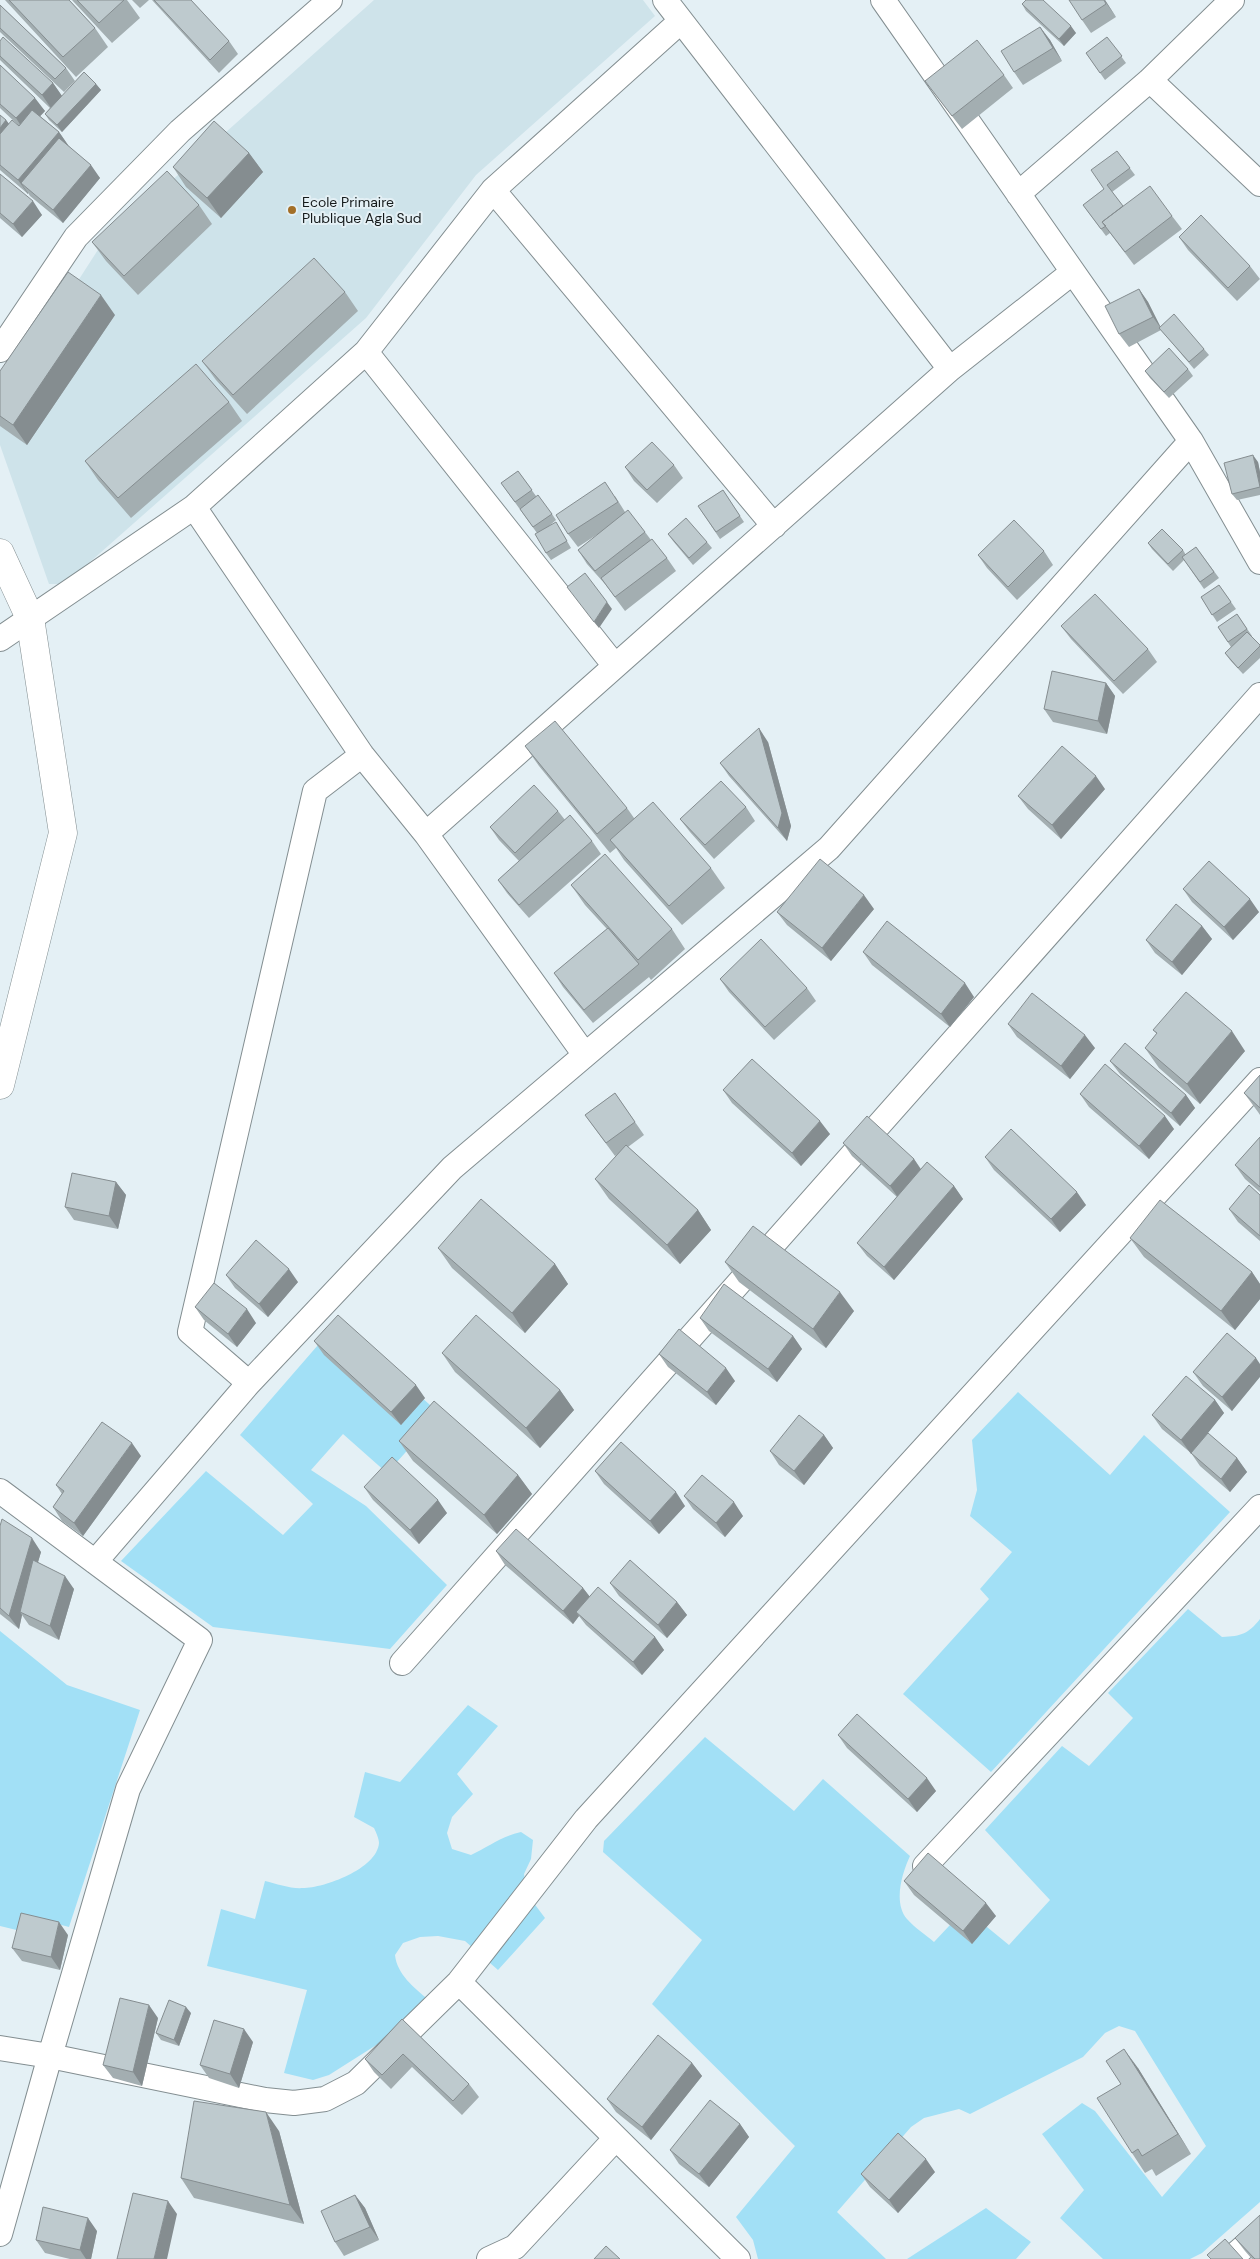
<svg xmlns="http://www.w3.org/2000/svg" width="1260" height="2259" font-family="'DM Sans',sans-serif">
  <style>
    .built { fill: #cee3ea }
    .green { fill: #a2e0f6 }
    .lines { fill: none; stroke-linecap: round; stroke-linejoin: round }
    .minor-casing { stroke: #838e91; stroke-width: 26 }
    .tertiary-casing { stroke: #838e91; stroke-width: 29 }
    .minor { stroke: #fff; stroke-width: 24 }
    .tertiary { stroke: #fff; stroke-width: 28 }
    .wall { fill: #a3aeb1 }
    .shaded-wall { fill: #858d90 }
    .building { fill: #becace; stroke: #858d90 }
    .poi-dot { fill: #a36f27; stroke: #e4f0f5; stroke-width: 2 }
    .labels { text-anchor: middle; stroke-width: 4; stroke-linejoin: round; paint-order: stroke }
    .poi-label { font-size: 14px; fill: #151a1b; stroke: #e4f0f5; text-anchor: start }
  </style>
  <rect width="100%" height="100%" fill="#e4f0f5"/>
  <path class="built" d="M374,0H643L655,16L476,175L366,318L65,584H49L0,445V402L103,242Z"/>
  <path class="green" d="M338,1322L440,1414L387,1473L343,1434L311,1470L366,1506L447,1585L390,1649L213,1627L121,1561L206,1471L283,1535L313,1504L240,1435Z
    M1018,1392L1110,1475L1144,1435L1230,1512L991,1772L903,1694L989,1599L980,1589L1012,1552L970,1516L977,1490L972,1440Z
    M1188,1609L1222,1637C1242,1636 1248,1634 1260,1619V2202L1202,2253L1190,2259H1103L1060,2218L1084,2190L1042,2134L1082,2103L1095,2111L1162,2197L1206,2146L1135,2031L1119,2026L1105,2033L1083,2057L970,2114L959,2109L924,2118L911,2127L837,2212L886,2259H758L753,2240L736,2217L795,2146L652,2004L702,1940L603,1852L604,1841L705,1737L794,1811L823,1779L910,1856C902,1873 893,1903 907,1919C915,1928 926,1935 934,1942L965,1909L1009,1945L1050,1900L985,1830L1062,1746L1089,1766L1133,1718L1108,1693Z
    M0,1631L67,1685L140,1710L69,1927L35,1918L29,1933L0,1926Z
    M468,1705L498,1726L457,1774L473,1794L452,1817L447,1833L452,1849L471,1855C488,1847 502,1836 521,1832L533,1840L531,1859L524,1874L527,1894L545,1918L498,1970L465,1941L438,1936L420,1937L403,1943L395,1955C397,1974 414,1988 429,2000L430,2011L329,2075L313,2080L284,2073L307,1990L207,1966L221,1909L255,1919L265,1881C277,1884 291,1889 303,1888C324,1888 377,1869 379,1843C379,1839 376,1832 374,1828L354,1817L365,1772L400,1782Z
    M986,2208L1031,2242L1016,2259H907Z"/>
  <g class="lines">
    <g class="minor-casing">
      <path id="minor" d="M665,0L950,369
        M883,0L1191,441L1260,562
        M1150,80L1260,184
        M493,190L774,526
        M1018,194L1150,80L1232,0
        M0,350L76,237L180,131L330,0
        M366,352L615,666
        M194,507L362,755L426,834L585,1055
        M0,639L194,507L366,352L493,190L681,21
        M426,834L950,369L1073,272
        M249,1383L190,1332L315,791L362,755
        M0,1491L200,1640L128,1789L50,2056L0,2234
        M95,1562L249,1383L452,1168L829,848L1191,441
        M402,1663L1260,695
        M925,1866L1260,1507
        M459,1982L738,2259
        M0,2048L50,2056L265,2100L294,2103L325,2099L356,2083L459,1982L586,1819L1260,1080
        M489,2259L515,2247L616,2138
        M1230,2259L1260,2233"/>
    </g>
    <g class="tertiary-casing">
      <path id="tertiary" d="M0,553L30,618L63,833L0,1085"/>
    </g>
    <use href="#minor" class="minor"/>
    <use href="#tertiary" class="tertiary"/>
  </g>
  <path class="wall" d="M5,0H69L95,28L108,47L76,77Z
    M72,0H127L140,18L112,43Z
    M132,0H149L140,8Z
    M152,0H191L229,41L238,54L219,73Z
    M1105,0L1116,17L1091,33L1082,20Z
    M1022,4L1076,33L1064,46L1026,11Z
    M0,5L66,68L75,81L64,92L0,32Z
    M1040,27L1050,40L1062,61L1023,85L1014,72Z
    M1107,37L1126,63L1105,80L1086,53Z
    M0,41L53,83L62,96L96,84L101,90L62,132L49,120L45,114L50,108L0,60Z
    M0,65L45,111L40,116L59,132L68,145L100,178L63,223L30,196L28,193V194L0,170V115L6,120L9,124H17L0,108Z
    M1004,75L1013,88L962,129L925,81Z
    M1117,151L1135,175L1112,192L1123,206L1172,216L1182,229L1134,265L1110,233L1106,236L1083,205L1104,189Z
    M249,153L263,172L221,218L186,187L173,167Z
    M0,174L42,215L22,237L0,218Z
    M199,205L212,224L138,295L106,261L92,242Z
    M1179,237L1250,266L1260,279L1237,301L1188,250Z
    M1139,289L1148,302L1160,326L1204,349L1209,355L1194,369L1161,330L1129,347L1119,334Z
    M345,292L358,311L247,414L216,380L202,361Z
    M115,315L27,445L0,426V371Z
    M1188,369L1193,376L1169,398L1150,378L1145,371Z
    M229,402L242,421L131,518L98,480L85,461Z
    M1258,462L1260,472V495L1237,500L1232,494Z
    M674,465L683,478L657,503L634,481L625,467Z
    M518,471L536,496L552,514L556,520L549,526L560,529L571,548L551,560L546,553L537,533L501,483Z
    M723,490L744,522L720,539L698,506Z
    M615,496L625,512L645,532L651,540L667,558L676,571L625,611L605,584L587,564L578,550L601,532L578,547L568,534Z
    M668,534L707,542L712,548L693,565L673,541Z
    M1148,543L1183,550L1186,555L1196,547L1219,578L1204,589L1184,560L1173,571L1152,549Z
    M1044,551L1053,565L1017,600L987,568L978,555Z
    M1219,585L1236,609L1217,622L1201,597Z
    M1237,614L1252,636H1251L1260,645V658L1243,674L1230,660L1225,653L1231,647L1218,627Z
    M1061,626L1148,649L1157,662L1123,694L1071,639Z
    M1106,683L1115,696L1107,734L1053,722L1044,709Z
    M768,742L791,826L787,841L729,776L720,763Z
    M525,746L627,808L634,818L711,868L725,888L682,925L624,860L616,848L610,853L539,766Z
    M1105,789L1061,839L1028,809L1018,796Z
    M746,807L755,821L714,859L690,832L680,819Z
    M558,811L565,820L592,841L601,854L529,918L507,893L498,880L519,861L499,840L490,827Z
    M571,885L672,929L685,949L651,980L647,974L649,977L593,1023L563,987L554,973L607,929L585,905Z
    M1183,889L1259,912L1233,940L1192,902Z
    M874,909L831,961L787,925L777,912Z
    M1202,926L1212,939L1182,975L1155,953L1146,940Z
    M863,952L974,997L950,1027L872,965Z
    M720,979L807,988L816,1001L774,1040L729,992Z
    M1008,1024L1095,1048L1070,1079L1017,1037Z
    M1153,1030L1245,1051L1200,1104L1159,1068L1145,1048L1157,1034Z
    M1110,1061L1186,1095L1195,1108L1180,1126L1120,1074Z
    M1260,1075V1115L1258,1112L1244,1093Z
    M723,1090L830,1134L801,1166L732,1103Z
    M615,1093L644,1135L628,1147L698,1210L711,1230L680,1264L609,1199L595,1179L619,1153L615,1156L585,1115Z
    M1080,1094L1174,1129L1149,1159L1089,1107Z
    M1260,1137V1192L1245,1179L1235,1165Z
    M843,1143L914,1159L921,1169L954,1186L963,1199L894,1280L867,1256L857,1243L897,1197L852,1156Z
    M985,1157L1086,1205L1060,1232L994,1170Z
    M116,1182L126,1195L118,1229L74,1220L65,1207Z
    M1260,1195V1241L1238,1222L1229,1209Z
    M1130,1238L1252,1272L1260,1284V1299L1235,1330L1144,1257Z
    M438,1248L555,1264L568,1284L525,1333L452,1268Z
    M725,1262L854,1311L826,1348L739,1282Z
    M226,1275L298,1282L268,1317L235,1288Z
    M195,1307L256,1323L237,1347L204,1320Z
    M700,1318L793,1336L802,1349L777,1382L709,1331Z
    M314,1341L425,1398L401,1425L324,1355Z
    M442,1353L560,1390L574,1410L540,1448L455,1372Z
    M659,1354L735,1381L716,1405L668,1367Z
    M1260,1364L1232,1411L1203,1386L1193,1372Z
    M1215,1400L1224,1413L1207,1434L1237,1458L1247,1472L1230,1492L1200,1466L1191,1453L1162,1429L1152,1415Z
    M824,1435L833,1448L804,1485L779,1465L770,1451Z
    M399,1441L518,1475L532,1494L497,1534L413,1461Z
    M141,1456L83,1536L62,1521L53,1507L62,1494L56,1485Z
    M595,1471L685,1506L659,1534L604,1484Z
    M364,1487L447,1513L419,1544L373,1500Z
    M684,1496L743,1516L725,1537L693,1509Z
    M0,1526L41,1552L38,1562L74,1589L59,1640L29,1625L22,1615L19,1629L0,1614Z
    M496,1551L583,1588L590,1597L655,1637L664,1650L642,1675L586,1625L579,1616L573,1624L505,1565Z
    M610,1583L677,1602L687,1615L667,1638L619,1596Z
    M838,1735L936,1791L917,1812L847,1748Z
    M904,1881L996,1916L972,1944L914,1895Z
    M68,1935L60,1970L22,1961L12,1948Z
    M191,2013L179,2046L161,2040L156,2033Z
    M158,2018L142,2086L113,2078L103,2065Z
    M402,2019L469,2084L479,2097L462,2115L412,2067L391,2089L374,2072L365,2059Z
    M253,2042L239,2088L209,2078L200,2065Z
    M692,2063L702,2076L651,2140L616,2112L607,2099Z
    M1138,2068L1191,2154L1156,2176L1152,2169L1145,2173L1132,2153L1121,2084Z
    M740,2124L749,2137L709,2187L679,2164L670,2150Z
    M279,2131L304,2224L194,2198L181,2178Z
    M935,2172L898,2213L870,2187L861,2174Z
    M355,2195L365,2208L379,2240L344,2256L335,2242Z
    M97,2231L91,2259H70L45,2253L36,2240Z
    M1235,2238L1260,2259H1252L1245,2251Z"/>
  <path class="shaded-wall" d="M1104,0H1105L1116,17Z
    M1071,26L1076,33L1064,46L1059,39Z
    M1040,27L1050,40L1062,61L1053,48Z
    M53,83L62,96L51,108L42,95Z
    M96,84L101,90L62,132L57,125Z
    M35,98L45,111L25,132L16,118Z
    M6,120L16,133L0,152V128Z
    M59,132L68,145L21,183L28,193V194L18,180Z
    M249,153L263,172L221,218L207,198Z
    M91,165L100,178L63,223L53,210Z
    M33,201L42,215L22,237L13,224Z
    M1139,289L1148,302L1162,330L1153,317Z
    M101,295L115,315L27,445L13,425Z
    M1253,455L1258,462L1260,472V486Z
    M607,602L612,609L599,628L594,622Z
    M1106,683L1115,696L1107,734L1098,721Z
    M759,728L768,742L791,826L787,841L778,828Z
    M1096,776L1105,789L1061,839L1052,825Z
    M864,895L874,909L831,961L822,948Z
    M1250,899L1259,912L1233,940L1224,927Z
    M1202,926L1212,939L1182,975L1172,962Z
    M965,983L974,997L950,1027L941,1014Z
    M1232,1031L1245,1051L1200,1104L1187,1084Z
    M1085,1035L1095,1048L1070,1079L1061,1066Z
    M1186,1095L1195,1108L1180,1126L1171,1113Z
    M1165,1116L1174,1129L1149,1159L1139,1146Z
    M820,1121L830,1134L801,1166L792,1153Z
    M914,1159L923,1173L899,1199L890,1186Z
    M116,1182L126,1195L118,1229L109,1216Z
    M954,1186L963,1199L894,1280L884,1267Z
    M1077,1192L1086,1205L1060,1232L1051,1219Z
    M698,1210L711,1230L680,1264L667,1245Z
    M555,1264L568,1284L525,1333L512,1313Z
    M289,1269L298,1282L268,1317L259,1304Z
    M1252,1272L1260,1284V1299L1235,1330L1221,1311Z
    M840,1292L854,1311L826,1348L813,1329Z
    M247,1309L256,1323L237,1347L228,1334Z
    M793,1336L802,1349L777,1382L768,1369Z
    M1256,1358L1260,1364V1377L1232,1411L1222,1397Z
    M726,1368L735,1381L716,1405L707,1392Z
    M416,1385L425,1398L401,1425L391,1412Z
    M560,1390L574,1410L540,1448L526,1428Z
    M1215,1400L1224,1413L1191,1454L1181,1440Z
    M824,1435L833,1448L804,1485L794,1471Z
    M132,1443L141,1456L83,1536L74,1523Z
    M1237,1458L1247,1472L1230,1492L1221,1479Z
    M518,1475L532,1494L497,1534L484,1515Z
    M676,1492L685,1506L659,1534L650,1521Z
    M438,1500L447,1513L419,1544L410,1530Z
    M734,1502L743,1516L725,1537L716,1523Z
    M32,1538L41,1552L23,1613L20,1612L22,1615L19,1629L9,1616Z
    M65,1576L74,1589L59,1640L50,1626Z
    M583,1588L593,1601L576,1612L579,1616L573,1624L563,1611Z
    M677,1602L687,1615L667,1638L658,1625Z
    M655,1637L664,1650L642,1675L633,1662Z
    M927,1778L936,1791L917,1812L908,1799Z
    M986,1903L996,1916L972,1944L963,1931Z
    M59,1922L68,1935L60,1970L51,1957Z
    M149,2005L158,2018L142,2086L133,2072Z
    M186,2007L191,2013L179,2046L174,2040Z
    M244,2029L253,2042L239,2088L230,2074Z
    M1124,2049L1138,2068L1191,2154L1178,2134Z
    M692,2063L702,2076L651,2140L642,2127Z
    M266,2112L279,2131L304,2224L290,2205Z
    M740,2124L749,2137L709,2187L699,2174Z
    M926,2159L935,2172L898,2213L889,2200Z
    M355,2195L365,2208L379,2240L370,2227Z
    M168,2201L177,2214L167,2259H154Z
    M88,2218L97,2231L91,2259H86L80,2250Z"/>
  <path class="building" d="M9,0H69L95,28L63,57Z
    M77,0H124L99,23Z
    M154,0H191L229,41L210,60Z
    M1026,0H1043L1071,26L1059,39L1022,4Z
    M1069,0H1104L1106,4L1082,20Z
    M0,5L66,68L55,79L0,28Z
    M1040,27L1053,48L1014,72L1001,51Z
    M3,37L53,83L42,95L0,56V41Z
    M1107,37L1122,56L1100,73L1086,53Z
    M977,40L1004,75L952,116L925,81Z
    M0,65L35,98L16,118L0,104Z
    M84,72L96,84L57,125L45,114Z
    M32,110L59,132L18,180L0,165V134L12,120L19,126Z
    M0,115L6,120L0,128Z
    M214,121L249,153L207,198L173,167Z
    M59,138L91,165L53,210L21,183Z
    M1117,151L1130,168L1107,185L1123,206L1102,222L1106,226L1101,229L1083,205L1104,189L1091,170Z
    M167,171L199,205L124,276L92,242Z
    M0,174L33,201L13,224L0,213Z
    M1150,186L1172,216L1125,252L1102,222Z
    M1201,215L1250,266L1228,288L1179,237Z
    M314,258L345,292L233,395L202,361Z
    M68,272L101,295L13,425L0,416V371Z
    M1139,289L1153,317L1119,334L1105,306Z
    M1174,314L1204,349L1189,362L1159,328Z
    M1169,348L1188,369L1164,392L1145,371Z
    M196,364L229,402L118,498L85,461Z
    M652,442L674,465L647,490L625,467Z
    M1253,455L1260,487L1232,494L1224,463Z
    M518,471L532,490L515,502L501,483Z
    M605,482L618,502L568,534L556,515Z
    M723,490L740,516L716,532L698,506Z
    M538,495L552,514L533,527L520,509Z
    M628,510L645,532L595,571L578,550Z
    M686,518L707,542L689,558L668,534Z
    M1014,520L1044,551L1008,587L978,555Z
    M556,522L567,541L546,553L535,534Z
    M1162,529L1183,550L1168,564L1148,543Z
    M652,539L667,558L615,597L601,578Z
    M1196,547L1214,572L1200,582L1182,557Z
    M585,573L607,602L594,622L567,587Z
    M1219,585L1231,602L1212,615L1201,597Z
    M1095,594L1148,649L1114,681L1061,626Z
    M1237,614L1247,629L1228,642L1218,627Z
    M1247,632L1260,645V646L1238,668L1225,653Z
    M1052,671L1106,683L1098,721L1044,709Z
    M555,721L627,808L597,834L525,746Z
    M759,728L782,813L778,828L720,763Z
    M1062,746L1096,776L1052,825L1018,796Z
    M721,781L746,807L705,845L680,819Z
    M534,785L558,811L515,853L490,827Z
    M653,802L711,868L669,906L610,840Z
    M570,815L592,841L519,905L498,880Z
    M605,854L672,929L638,960L571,885Z
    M820,859L864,895L822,948L777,912Z
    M1209,861L1250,899L1224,927L1183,889Z
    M1176,904L1202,926L1172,962L1146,940Z
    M887,921L965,983L941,1014L863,952Z
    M608,928L639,964L584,1010L554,973Z
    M761,939L807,988L765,1027L720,979Z
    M1186,992L1232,1031L1187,1084L1145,1048L1157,1033L1153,1030Z
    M1032,993L1085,1035L1061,1066L1008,1024Z
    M1125,1043L1186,1095L1171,1113L1110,1061Z
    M752,1059L820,1121L792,1153L723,1090Z
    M1105,1064L1165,1116L1139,1146L1080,1094Z
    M1260,1075V1108L1244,1093Z
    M615,1093L635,1122L606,1143L585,1115Z
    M867,1116L914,1159L890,1186L843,1143Z
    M1011,1129L1077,1192L1051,1219L985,1157Z
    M1260,1137V1187L1235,1165Z
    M626,1145L698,1210L667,1245L595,1179Z
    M927,1162L954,1186L884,1267L857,1243Z
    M72,1173L116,1182L109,1216L65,1207Z
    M1249,1185L1260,1195V1236L1229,1209Z
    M481,1199L555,1264L512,1313L438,1248Z
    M1160,1200L1252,1272L1221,1311L1130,1238Z
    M753,1226L840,1292L813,1329L725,1262Z
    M256,1240L289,1269L259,1304L226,1275Z
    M214,1283L247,1309L228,1334L195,1307Z
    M724,1284L793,1336L768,1369L700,1318Z
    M338,1315L416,1385L391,1412L314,1341Z
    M476,1315L560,1390L526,1428L442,1353Z
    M679,1329L726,1368L707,1392L659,1354Z
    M1227,1333L1256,1358L1222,1397L1193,1372Z
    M1186,1376L1215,1400L1181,1440L1152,1415Z
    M434,1401L518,1475L484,1515L399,1441Z
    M799,1415L824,1435L794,1471L770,1451Z
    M102,1422L132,1443L74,1523L53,1507L64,1491L56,1485Z
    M1208,1433L1237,1458L1221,1479L1191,1453Z
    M621,1442L676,1492L650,1521L595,1471Z
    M392,1457L438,1500L410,1530L364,1487Z
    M702,1475L734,1502L716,1523L684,1496Z
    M2,1519L32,1538L9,1616L0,1608V1526Z
    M516,1529L583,1588L563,1611L496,1551Z
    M33,1560L65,1576L50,1626L20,1612Z
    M630,1560L677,1602L658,1625L610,1583Z
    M598,1587L655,1637L633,1662L576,1612Z
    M857,1714L927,1778L908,1799L838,1735Z
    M928,1853L986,1903L963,1931L904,1881Z
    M21,1913L59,1922L51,1957L12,1948Z
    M120,1998L149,2005L133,2072L103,2065Z
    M169,2000L186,2007L174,2040L156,2033Z
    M402,2019L469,2084L453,2101L403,2054L382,2075L365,2059Z
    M214,2020L244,2029L230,2074L200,2065Z
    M658,2035L692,2063L642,2127L607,2099Z
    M1124,2049L1178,2134L1142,2156L1138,2149L1132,2153L1097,2098L1121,2084L1106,2061Z
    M710,2100L740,2124L699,2174L670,2150Z
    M194,2101L266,2112L290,2205L181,2178Z
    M898,2133L926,2159L889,2200L861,2174Z
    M133,2193L168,2201L154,2259H117Z
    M355,2195L370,2227L335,2242L321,2211Z
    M43,2207L88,2218L80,2250L36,2240Z
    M1260,2215V2259H1255L1235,2238Z
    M1225,2239L1243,2259H1211L1207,2255Z
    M606,2246L620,2259H594Z"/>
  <circle class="poi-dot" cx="292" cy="210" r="5"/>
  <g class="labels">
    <g class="poi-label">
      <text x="302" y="207">Ecole Primaire<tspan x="302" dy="16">Plublique Agla Sud</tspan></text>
    </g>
  </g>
</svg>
